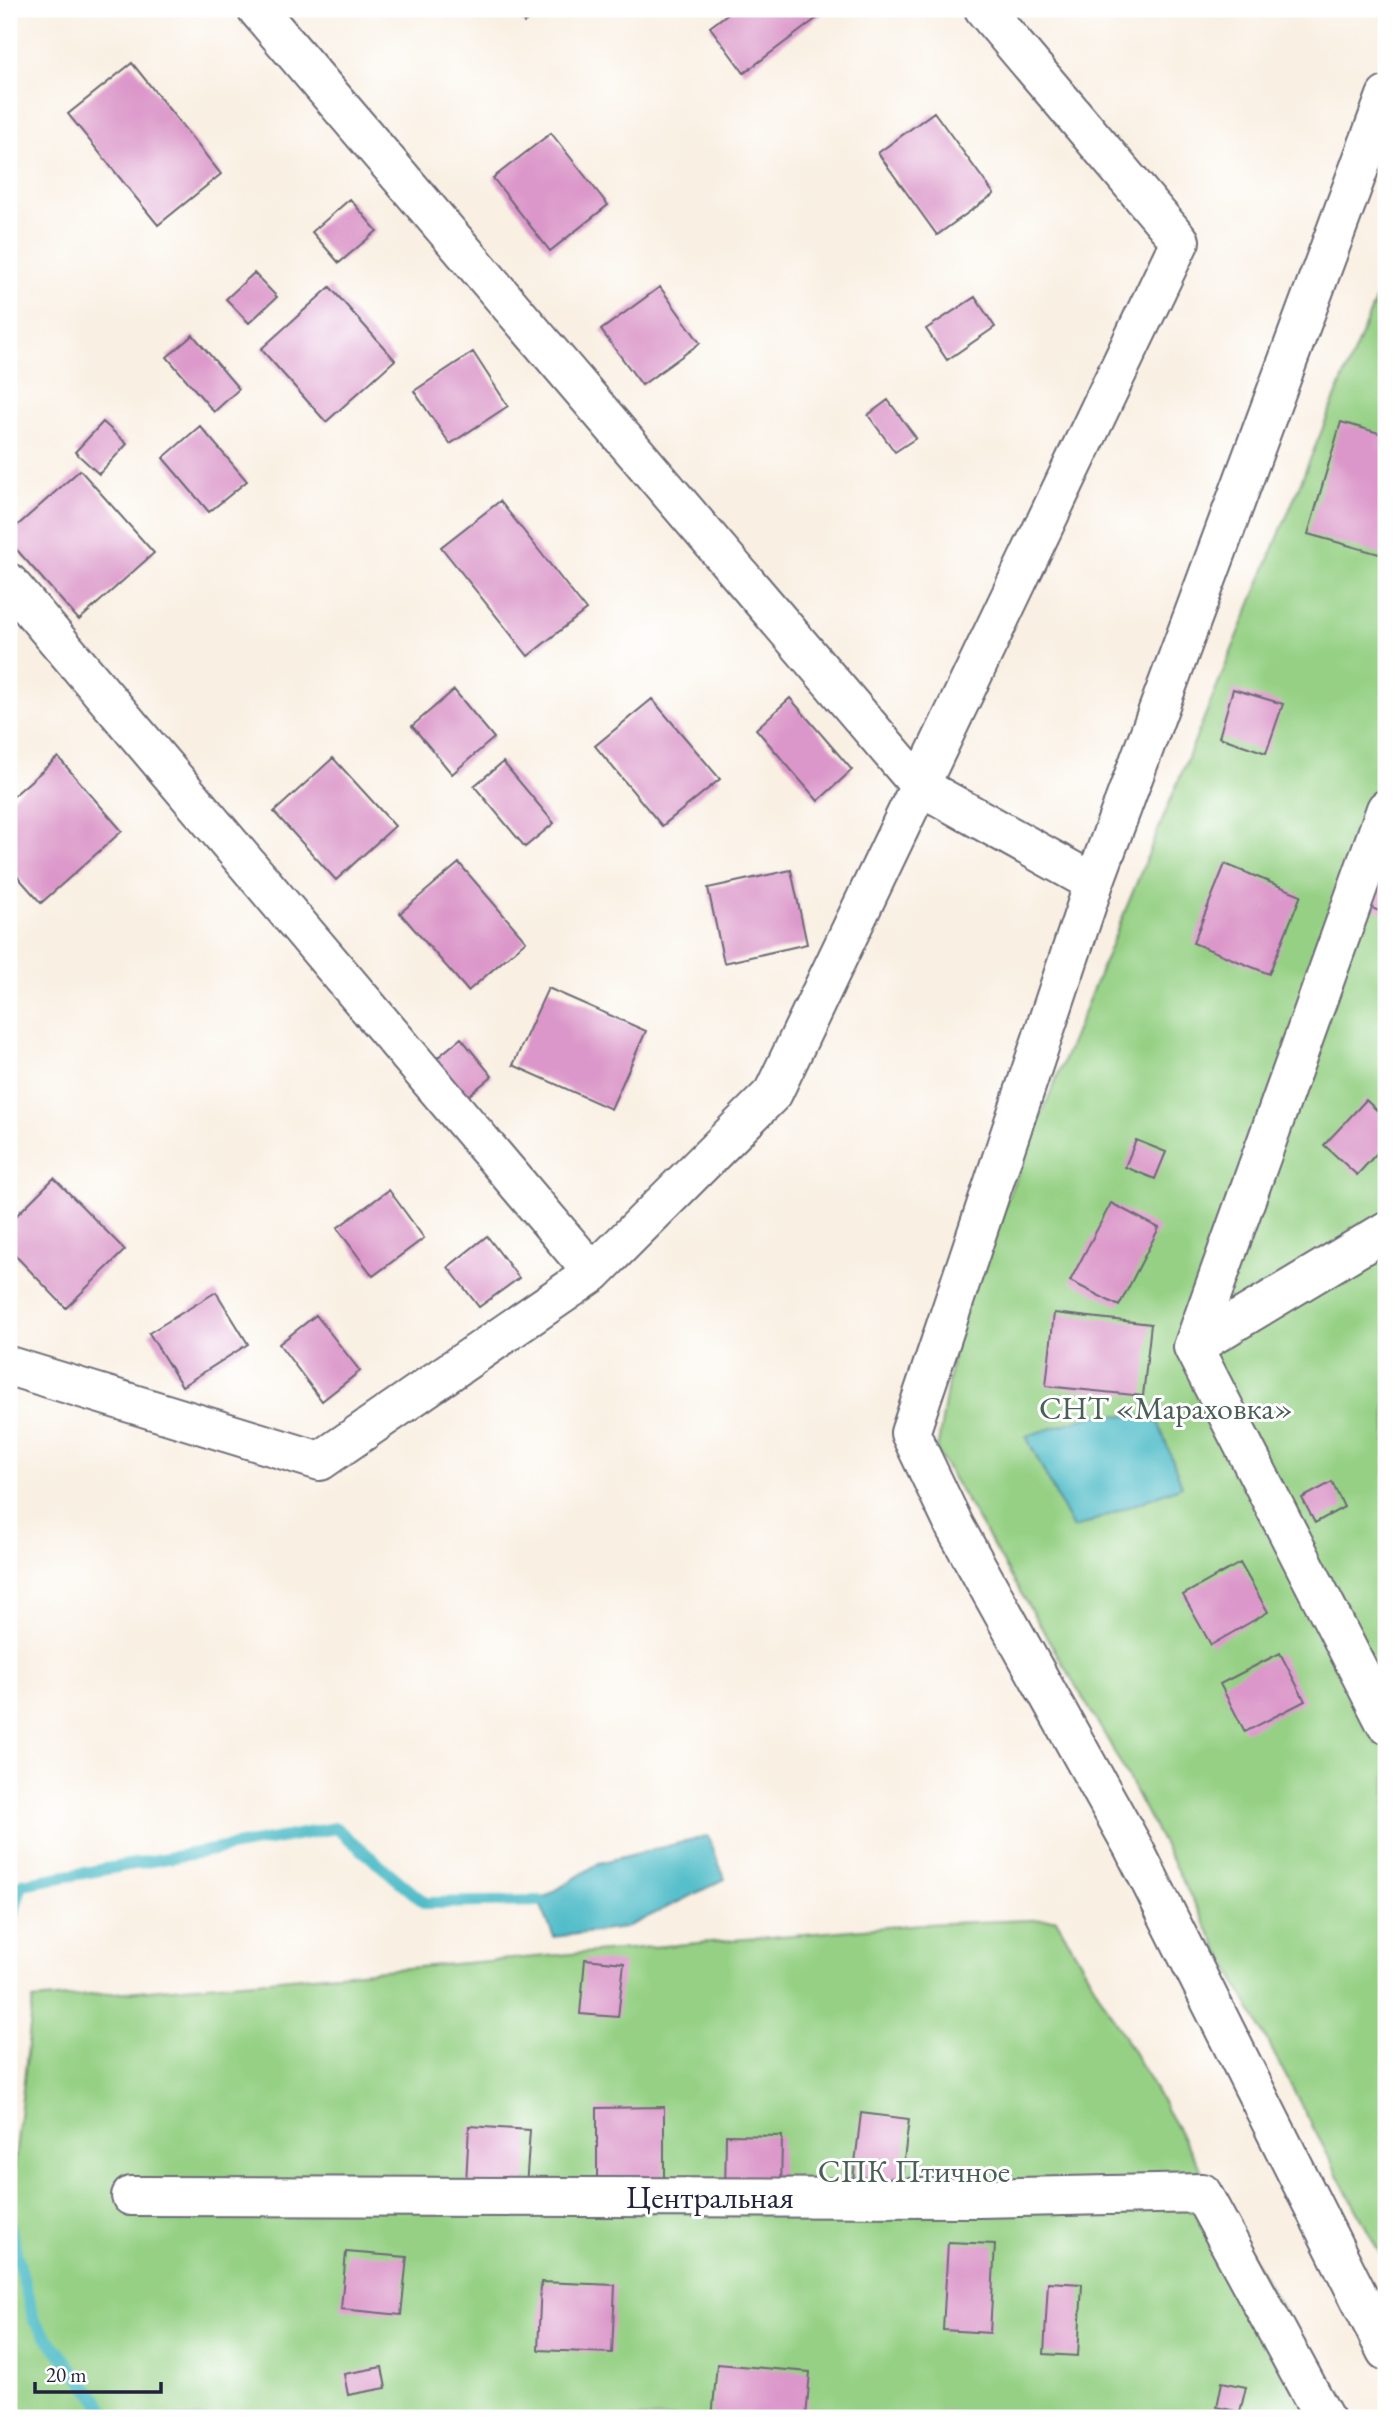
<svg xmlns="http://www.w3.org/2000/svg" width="1395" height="2427" font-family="'EB Garamond',serif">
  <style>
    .green { fill: #95d084; stroke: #5c7960; stroke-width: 2 }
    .water { fill: #4fbcc8; stroke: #386f82; stroke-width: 2 }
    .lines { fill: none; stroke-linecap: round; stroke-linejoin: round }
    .stream { stroke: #4fbcc8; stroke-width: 12 }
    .building { fill: #db97c9 }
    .minor-casing { stroke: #6d6a76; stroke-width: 42 }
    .minor { stroke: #fff; stroke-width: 38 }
    .labels { text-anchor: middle; stroke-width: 6; stroke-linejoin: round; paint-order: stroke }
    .park-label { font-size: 32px; fill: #4a5f55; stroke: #fff }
    .street-label { font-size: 32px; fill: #22223b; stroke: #fff }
  </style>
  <rect width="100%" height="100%" fill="#fff"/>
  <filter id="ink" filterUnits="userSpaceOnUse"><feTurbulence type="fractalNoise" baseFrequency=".0143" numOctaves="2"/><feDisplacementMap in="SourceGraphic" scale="14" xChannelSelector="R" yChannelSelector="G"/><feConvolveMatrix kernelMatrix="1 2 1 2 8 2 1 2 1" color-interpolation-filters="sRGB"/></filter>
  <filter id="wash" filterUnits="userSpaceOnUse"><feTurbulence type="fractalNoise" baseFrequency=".00686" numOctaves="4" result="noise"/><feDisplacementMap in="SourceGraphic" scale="28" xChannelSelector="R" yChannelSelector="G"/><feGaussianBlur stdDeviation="1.57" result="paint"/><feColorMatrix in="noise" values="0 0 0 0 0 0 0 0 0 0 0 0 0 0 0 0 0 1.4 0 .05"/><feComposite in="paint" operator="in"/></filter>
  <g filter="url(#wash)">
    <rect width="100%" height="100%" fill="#f9f0e3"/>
    <path class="green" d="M1386,274V2265L1109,1742L937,1451L959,1316Z
      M1056,1919L1345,2418H9V2214L33,2000L921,1924Z"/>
    <path class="water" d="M1094,1415L1156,1416L1182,1486L1073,1529L1026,1436Z
      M708,1836L725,1879L625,1928L554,1937L539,1901L599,1863Z"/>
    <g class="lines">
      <path class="stream" d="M9,1927L22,1884L336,1828L425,1903L539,1901
        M9,2224L34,2321L112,2418"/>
    </g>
    <g id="blocks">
      <path class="building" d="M513,9H544L524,23Z
        M734,9H829L744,73L710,27Z
        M132,63L221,174L158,225L68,114Z
        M934,112L994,194L937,235L878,153Z
        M551,133L608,205L550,251L493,178Z
        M350,199L377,231L339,263L312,232Z
        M254,273L277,297L249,323L226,299Z
        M330,287L395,360L326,422L261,349Z
        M660,287L700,343L642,385L601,330Z
        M975,297L995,327L947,360L926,329Z
        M193,335L239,389L214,412L167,357Z
        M473,352L508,406L450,444L414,391Z
        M888,400L916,438L895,452L868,415Z
        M103,422L127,444L99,474L75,452Z
        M1341,422L1386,435V556L1308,534Z
        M200,426L247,481L209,512L163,458Z
        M80,470L154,553L79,620L9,541V533Z
        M500,501L586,610L528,656L441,547Z
        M1233,689L1283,704L1266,753L1219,737Z
        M454,690L494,738L452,774L412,726Z
        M790,698L852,770L818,801L756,729Z
        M652,699L720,779L662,826L595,746Z
        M58,757L122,831L41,903L9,867V800Z
        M333,758L395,826L336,880L274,812Z
        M503,762L554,823L525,847L474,786Z
        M1386,859V914L1367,906Z
        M459,863L526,941L468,991L400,913Z
        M1225,864L1301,895L1269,974L1193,943Z
        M791,870L807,944L724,963L708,888Z
        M548,988L646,1031L611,1109L513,1065Z
        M461,1038L492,1076L449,1112L418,1074Z
        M1366,1100L1386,1119V1143L1357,1175L1324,1145Z
        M1136,1140L1166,1152L1155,1179L1125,1167Z
        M54,1178L125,1250L66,1308L9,1249V1223Z
        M389,1190L424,1238L373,1276L337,1228Z
        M1111,1203L1159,1228L1119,1306L1070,1281Z
        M487,1236L519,1278L479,1307L448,1267Z
        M216,1292L248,1344L182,1386L149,1333Z
        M1054,1313L1151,1324L1143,1396L1046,1386Z
        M316,1315L360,1371L322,1401L279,1344Z
        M1332,1482L1344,1507L1315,1523L1302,1498Z
        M1240,1563L1268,1612L1211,1645L1183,1595Z
        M1280,1653L1305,1701L1245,1732L1220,1684Z
        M585,1959L624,1963L618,2017L580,2014Z
        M664,2107V2184H597V2108Z
        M861,2113L909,2119L901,2185L853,2180Z
        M469,2126L530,2130L526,2187L466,2184Z
        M726,2135L782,2136L781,2196L725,2195Z
        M948,2242L995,2244L990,2333L943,2330Z
        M346,2252L407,2257L401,2315L341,2309Z
        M541,2282L615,2285L612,2353L538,2350Z
        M1048,2282L1082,2284L1078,2356L1044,2354Z
        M717,2364L810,2372L806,2418H712Z
        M382,2367L386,2388L348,2395L344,2374Z
        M1222,2382L1246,2387L1240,2412L1217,2407Z
        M943,2411L967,2412V2418H943Z"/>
    </g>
  </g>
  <g filter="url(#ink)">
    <use href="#blocks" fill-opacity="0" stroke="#6d6a76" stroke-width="2"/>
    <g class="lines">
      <g class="minor-casing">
        <path id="minor" d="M257,9L920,786L1094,883
          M1386,96L1094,883L910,1433L955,1527L1133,1847L1386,2351
          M9,583L593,1273L773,1093L1180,241L984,9
          M1386,809L1193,1347L1386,1724
          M1193,1347L1386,1231
          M9,1366L320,1461L593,1273
          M131,2196L978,2198L1202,2193L1324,2418"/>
      </g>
      <use href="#minor" class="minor"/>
    </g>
  </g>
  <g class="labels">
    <g class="park-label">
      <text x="1166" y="1419">СНТ «Мараховка»</text>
      <text x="914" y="2182">СПК Птичное</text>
    </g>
    <g class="street-label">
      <text x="710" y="2208">Центральная</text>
    </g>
  </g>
  <rect width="1395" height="2427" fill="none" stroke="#fff" stroke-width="35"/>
  <path d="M35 2382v10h126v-10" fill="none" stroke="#22223b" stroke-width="3.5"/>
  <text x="46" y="2382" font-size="21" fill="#22223b" stroke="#ffffff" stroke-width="5" paint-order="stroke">20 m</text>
</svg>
